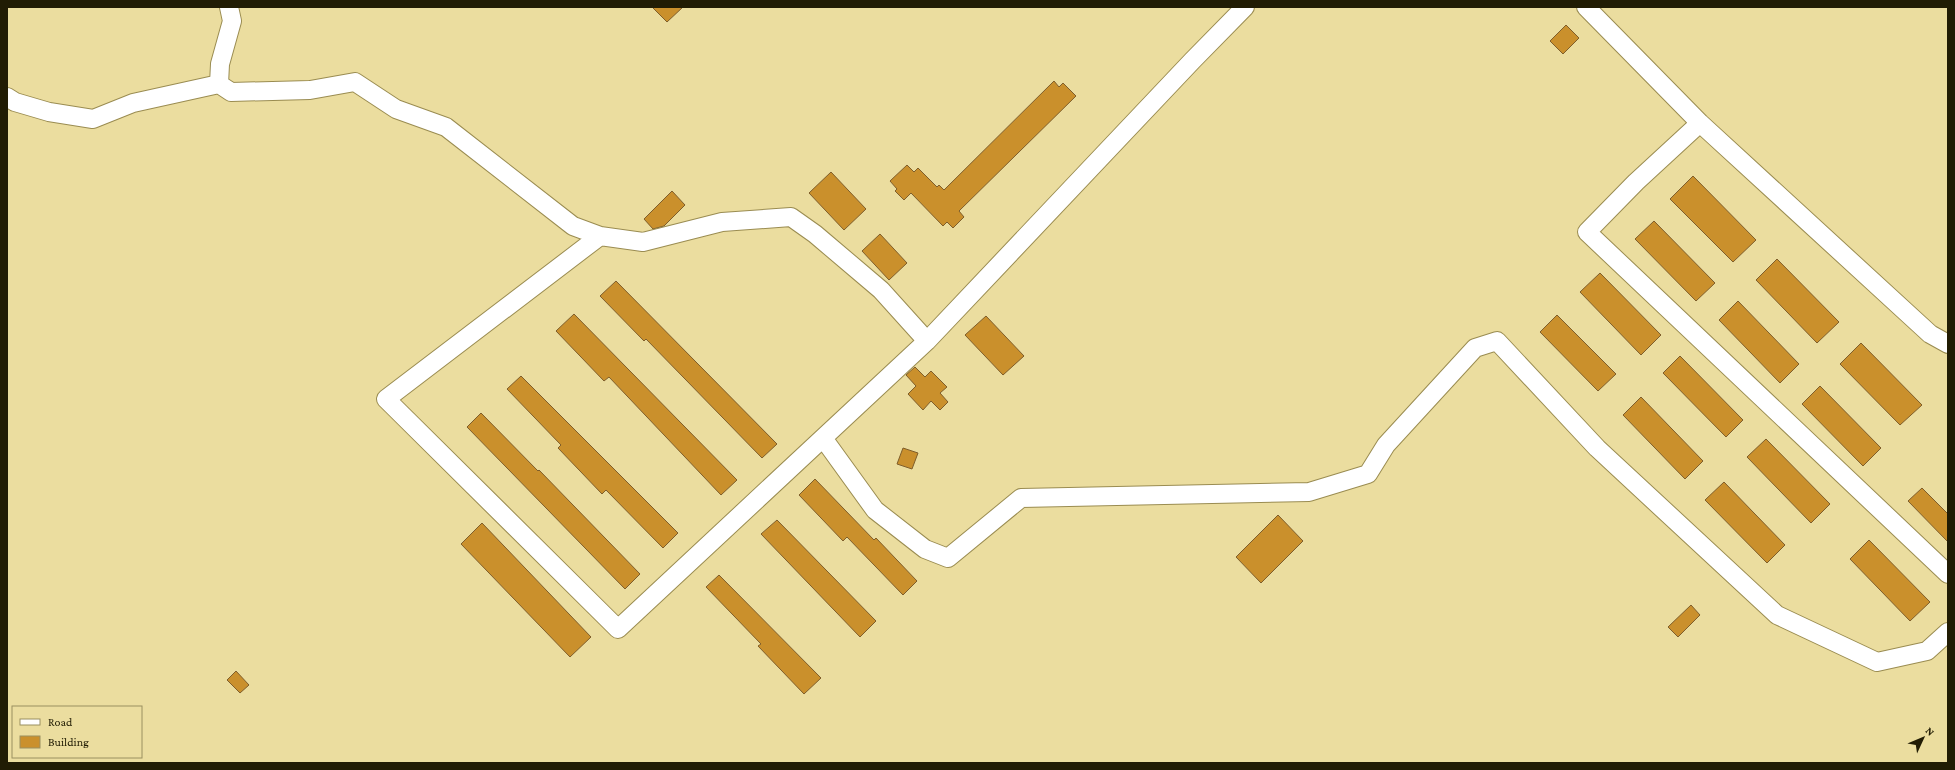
<svg xmlns="http://www.w3.org/2000/svg" width="1955" height="770" font-family="'Crimson Pro',serif">
  <style>
    .building { fill: #ca902c; stroke: #7f5e2b }
    .lines { fill: none; stroke-linecap: round; stroke-linejoin: round }
    .minor-casing { stroke: #9a8c51; stroke-width: 20 }
    .minor { stroke: #fff; stroke-width: 18 }
  </style>
  <rect width="100%" height="100%" fill="#ebdd9f"/>
  <path class="building" d="M652,7H683L667,22Z
    M1566,25L1579,38L1563,54L1550,41Z
    M1054,81L1059,87L1063,83L1076,96L959,211L964,217L953,228L947,222L943,226L911,193L904,200L895,191L897,189L890,181L907,165L914,172L918,168L937,187L939,185L944,190Z
    M831,172L866,209L844,230L809,193Z
    M1693,176L1756,240L1733,262L1670,199Z
    M672,191L685,205L664,226L653,229L644,219Z
    M1654,221L1715,283L1696,301L1635,239Z
    M880,234L907,263L889,280L862,251Z
    M1777,259L1839,322L1817,343L1756,280Z
    M1600,273L1661,335L1641,355L1580,292Z
    M616,281L777,444L762,458L646,339L644,341L600,296Z
    M1738,301L1799,364L1780,383L1719,320Z
    M574,314L737,480L721,495L609,377L604,381L556,331Z
    M1557,315L1616,374L1598,391L1540,332Z
    M986,316L1024,356L1003,375L965,335Z
    M1861,343L1922,405L1900,425L1840,364Z
    M1680,356L1743,420L1726,437L1663,373Z
    M915,367L925,377L931,371L947,387L940,393L948,402L940,410L931,401L923,410L908,394L916,386L906,375Z
    M521,376L678,533L663,548L606,490L602,494L558,448L561,445L507,389Z
    M1820,386L1881,448L1863,466L1802,404Z
    M1641,397L1703,461L1685,479L1623,415Z
    M481,413L538,471L539,470L640,574L625,589L467,427Z
    M1766,439L1830,504L1811,523L1747,457Z
    M903,448L918,453L912,469L897,464Z
    M815,479L874,540L876,538L917,581L903,595L847,537L843,541L799,495Z
    M1724,482L1785,545L1767,563L1705,500Z
    M1922,488L1948,514V542L1908,501Z
    M1278,515L1303,541L1261,583L1236,557Z
    M777,520L876,621L860,637L761,534Z
    M482,523L591,637L570,657L461,544Z
    M1869,540L1930,602L1910,621L1850,559Z
    M719,575L821,678L804,694L758,646L761,644L706,587Z
    M1691,605L1700,615L1678,637L1668,627Z
    M236,671L249,685L240,693L227,680Z"/>
  <g class="lines">
    <g class="minor-casing">
      <path id="minor" d="M229,7L232,21L220,64L219,84L231,92L310,90L355,82L396,109L446,127L573,226L600,236L643,242L722,222L791,217L815,234L881,290L927,341
        M1586,7L1700,123L1930,334L1948,344
        M7,97L15,102L49,112L93,119L133,103L219,84
        M1700,123L1636,182L1587,232L1948,574
        M600,236L386,399L618,629L927,341L1192,61L1245,7
        M823,438L875,510L925,549L948,558L1021,498L1309,492L1368,474L1386,445L1475,348L1497,341L1597,448L1777,615L1877,662L1927,651L1948,632"/>
    </g>
    <use href="#minor" class="minor"/>
  </g>
  <rect width="1955" height="770" fill="none" stroke="#211c04" stroke-width="16"/>
  <rect x="12" y="706" width="130" height="52" fill="#ebdd9f" stroke="#9a9061"/>
  <rect x="20" y="719" width="20" height="6" fill="#ffffff" stroke="#9a9061"/>
  <text x="48" y="726" font-size="12" fill="#211c04">Road</text>
  <rect x="20" y="736" width="20" height="12" fill="#ca902c" stroke="#9a9061"/>
  <text x="48" y="746" font-size="12" fill="#211c04">Building</text>
  <g transform="translate(1923 738) rotate(46)" stroke="#ebdd9f" stroke-width="3" paint-order="stroke">
  <path d="M0-3L7 15L0 10L-7 15Z" fill="#211c04"/>
  <text y="-6" font-size="11" font-weight="bold" text-anchor="middle" fill="#211c04">N</text>
  </g>
</svg>
